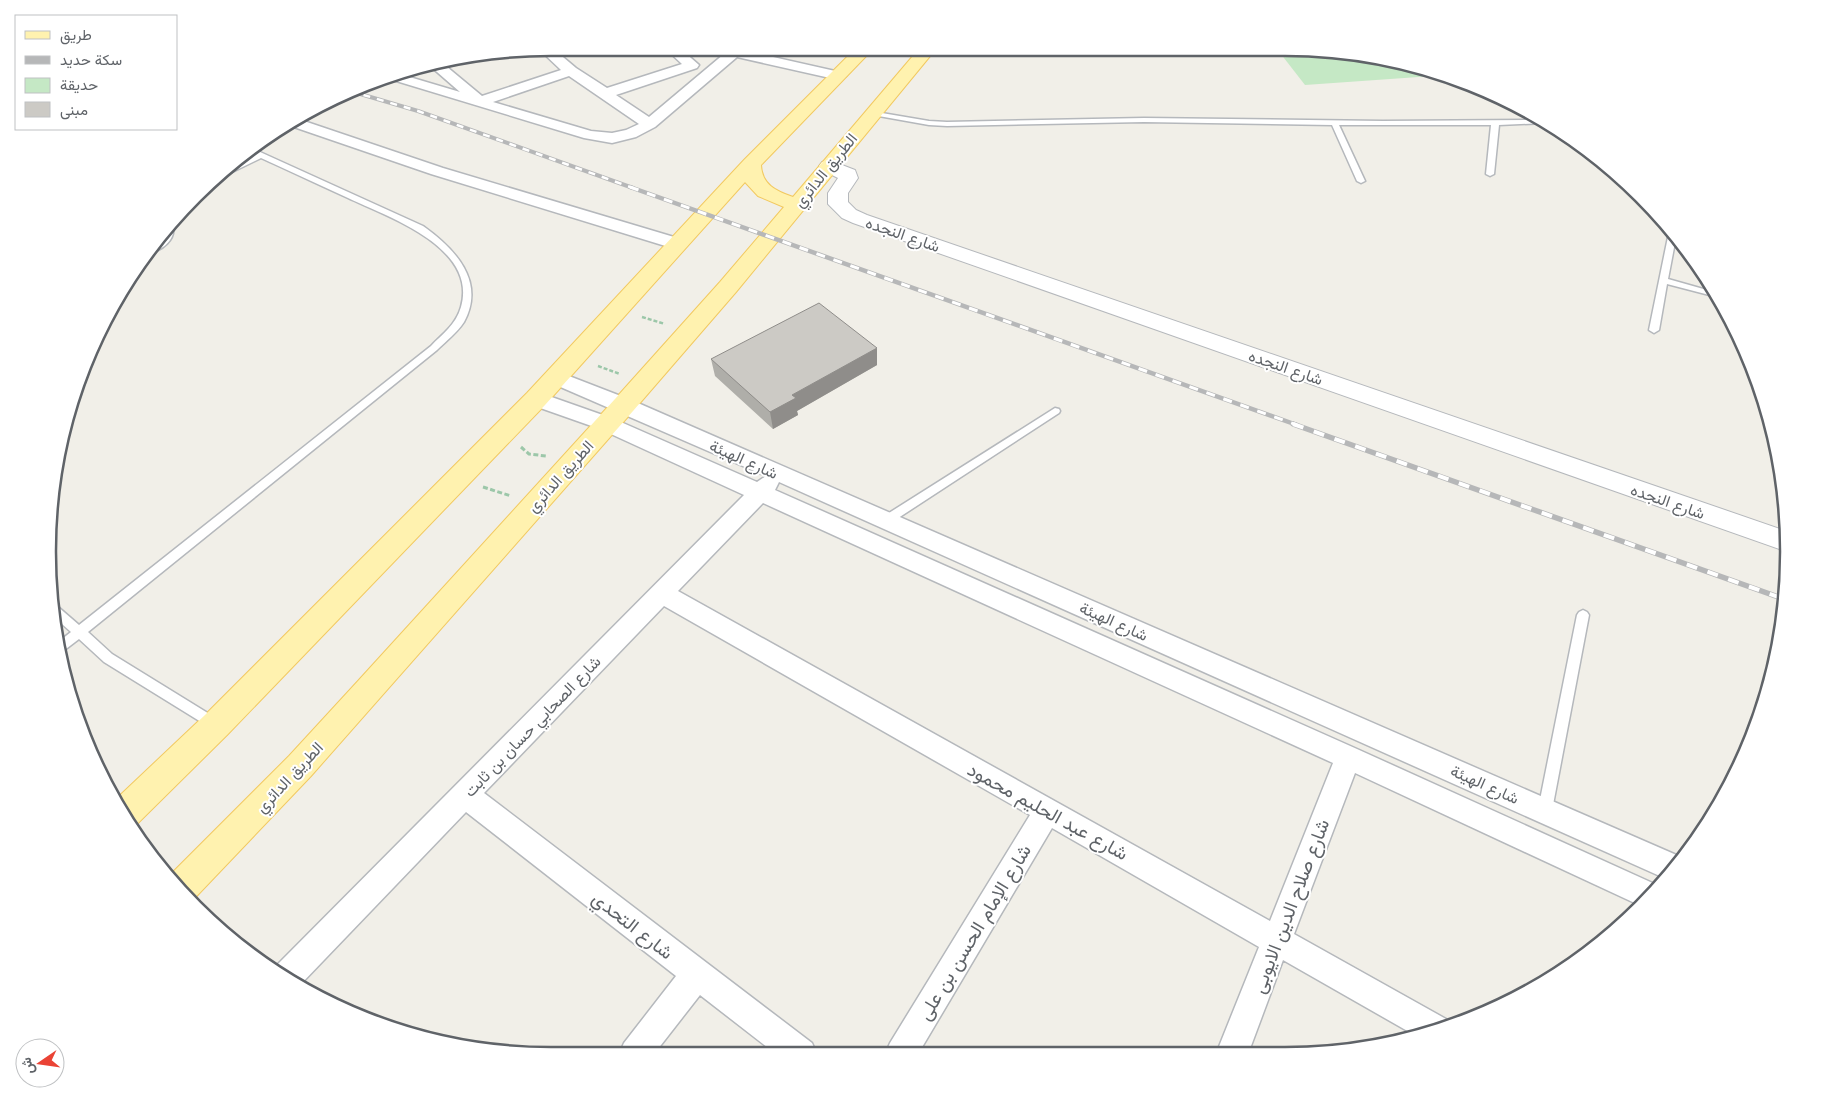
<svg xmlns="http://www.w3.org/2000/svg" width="1836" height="1103" font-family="Arial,Vazirmatn,sans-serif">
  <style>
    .green { fill: #c5e8c5 }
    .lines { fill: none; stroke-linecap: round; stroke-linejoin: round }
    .service-casing { stroke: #b5b8bc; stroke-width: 3 }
    .minor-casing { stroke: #b5b8bc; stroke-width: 3 }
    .tertiary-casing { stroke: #b5b8bc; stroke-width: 2 }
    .primary-casing { stroke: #f2c960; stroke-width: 2 }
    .path-far1 { stroke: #9cc7a9; stroke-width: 2.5; stroke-dasharray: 4 2; stroke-linecap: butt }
    .path { stroke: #9cc7a9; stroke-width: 3; stroke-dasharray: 5 2.5; stroke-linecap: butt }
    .service { fill: #fff; fill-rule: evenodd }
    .minor { fill: #fff; fill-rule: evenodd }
    .tertiary { fill: #fff; fill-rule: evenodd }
    .primary { fill: #fff2af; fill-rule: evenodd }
    .rail-far2-casing { stroke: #b6b7b8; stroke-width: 4 }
    .rail-far1-casing { stroke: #b6b7b8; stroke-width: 4.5 }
    .rail-casing { stroke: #b6b7b8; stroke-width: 5.5 }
    .rail-far2 { stroke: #fff; stroke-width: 2.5; stroke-dasharray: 7; stroke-linecap: butt }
    .rail-far1 { stroke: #fff; stroke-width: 3; stroke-dasharray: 9; stroke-linecap: butt }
    .rail { stroke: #fff; stroke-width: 4; stroke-dasharray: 11; stroke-linecap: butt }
    .wall { fill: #afaea9 }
    .shaded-wall { fill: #8f8d8a }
    .building { fill: #cccac5; stroke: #8f8d8a }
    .labels { text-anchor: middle; stroke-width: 4; stroke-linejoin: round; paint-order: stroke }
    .street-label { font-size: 16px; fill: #5f6368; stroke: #fff }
    .near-street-label { font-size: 19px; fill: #5f6368; stroke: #fff }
    .rim { fill: none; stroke: #5f6368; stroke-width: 2.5 }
  </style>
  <rect width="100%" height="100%" fill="#f1efe8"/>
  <path class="green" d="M1277,49H1318L1447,75L1305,85Z"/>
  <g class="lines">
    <g class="service-casing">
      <path id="service" d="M870,111L929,121L947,122L1144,118L1383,121L1539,120L1546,123L1499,125L1494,174L1490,176L1486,174L1491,125H1339L1365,181L1361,183L1357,181L1332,125L1144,122L947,126L929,125L873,115L869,113Z
        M251,148L423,226C455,249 486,281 464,322C457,333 446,341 437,350L88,632L112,654L219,720L220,724L219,728L214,730L104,662L79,639L58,655L57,643L71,632L54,617L53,604L57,606L79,625L431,346C442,334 456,325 461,307C478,247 388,217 348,198C319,185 290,171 261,158L222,177H216L224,169L255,155L246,151Z
        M172,224C178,239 161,252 147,253L163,237L165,231Z
        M1669,232H1671L1676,237L1668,279L1714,292L1717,297L1667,284L1659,330L1654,333L1649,330Z
        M1055,408L1059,409L1060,411L1059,413L889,524H881L880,521L881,518Z
        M1583,610L1587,612L1589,615L1552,810L1550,814L1545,816L1540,814L1538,810L1577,615L1579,612Z"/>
    </g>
    <g class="minor-casing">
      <path id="minor" d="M668,51H683L699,65L697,68L616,95L649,117L724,54L722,51H746L844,73L846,76L839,80L737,57L655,127L636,137L612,143L584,138L383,77L396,73L460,92L429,65L441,62L482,96L561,70L542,52H557L576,68L607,88L682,64ZM569,76L639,124L626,130L612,133L591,131L493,102Z
        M298,119L443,168L684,240L687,244L684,248H672L431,174L288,125Z
        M556,371L631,400L1681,857L1662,877L779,482L775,490L1357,749L1657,885L1639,905L1355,773L1294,934L1446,1019L1448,1025L1418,1037L1283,960L1248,1054H1216L1259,947L1052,828L918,1054H885L890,1043L1030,815L664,606L484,793L812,1043L817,1054H776L700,995L654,1054H619L624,1043L676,976L466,812L300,985L274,972L275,967L744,495L600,429L529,404L526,399L529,394L536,392L543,394L614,419L757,482L766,476L549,382L546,377L549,372ZM763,503L1333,763L1270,921L678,591Z"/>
    </g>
    <g class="tertiary-casing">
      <path id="tertiary" d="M829,160L855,170L858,178L848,193V202L856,210L867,215L1786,531L1788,552L853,223L842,218L828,204V193L838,178L822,170L819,166L822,162Z"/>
    </g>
    <g class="primary-casing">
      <path id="primary" d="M854,50H872L761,165C762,185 776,191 793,197L918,50H935L736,292L633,411L311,776L190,903L168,877L289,756L358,681L615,399L720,282L784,207L758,196L745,182L545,405L227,735L135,826L131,827L114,801L205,715L527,393L744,160Z"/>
    </g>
    <path class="path-far1" d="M642,317L665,324
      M598,366L620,374"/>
    <path class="path" d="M521,447L529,454L546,456
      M483,487L511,496"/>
    <use href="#service" class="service"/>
    <use href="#minor" class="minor"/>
    <use href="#tertiary" class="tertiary"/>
    <use href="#primary" class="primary"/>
    <g class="rail-far2-casing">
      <path id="rail-far2" d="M350,91L418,111L633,188"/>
    </g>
    <g class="rail-far1-casing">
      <path id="rail-far1" d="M630,187L1297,425"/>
    </g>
    <g class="rail-casing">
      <path id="rail" d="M1293,424L1784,599"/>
    </g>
    <use href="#rail-far2" class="rail-far2"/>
    <use href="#rail-far1" class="rail-far1"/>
    <use href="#rail" class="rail"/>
  </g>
  <path class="wall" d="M877,348V365L797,411L798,415L773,429L715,376L711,359Z"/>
  <path class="shaded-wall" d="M877,348V365L797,411L798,415L773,429L770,412L792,395Z"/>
  <path class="building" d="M819,303L877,348L792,395L796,398L770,412L711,359Z"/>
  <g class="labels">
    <g class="street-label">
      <text transform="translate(825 170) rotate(-51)" y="6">الطريق الدائري</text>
      <text transform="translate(903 234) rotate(19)" y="6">شارع النجده</text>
      <text transform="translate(1286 367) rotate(19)" y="6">شارع النجده</text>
      <text transform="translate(744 459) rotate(24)" y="6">شارع الهيئة</text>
      <text transform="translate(560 476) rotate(-48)" y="6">الطريق الدائري</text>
      <text transform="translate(1668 501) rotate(19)" y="6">شارع النجده</text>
      <text transform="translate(1114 621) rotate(24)" y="6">شارع الهيئة</text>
      <text transform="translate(532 726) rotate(-46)" y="6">شارع الصحابي حسان بن ثابت</text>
      <text transform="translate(289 777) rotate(-47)" y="6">الطريق الدائري</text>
      <text transform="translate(1485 784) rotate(24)" y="6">شارع الهيئة</text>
    </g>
    <g class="near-street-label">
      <text transform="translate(1048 811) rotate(29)" y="7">شارع عبد الحليم محمود</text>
      <text transform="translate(1290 906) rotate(-69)" y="7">شارع صلاح الدين الايوبى</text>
      <text transform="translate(633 925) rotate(38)" y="7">شارع التحدي</text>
      <text transform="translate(974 932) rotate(-59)" y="7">شارع الإمام الحسن بن على</text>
    </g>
  </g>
  <path d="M0 0H1836V1103H0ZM551 56H1285A495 495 0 0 1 1780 551V552A495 495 0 0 1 1285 1047H551A495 495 0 0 1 56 552V551A495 495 0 0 1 551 56Z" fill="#fff" fill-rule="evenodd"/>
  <path class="rim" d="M551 56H1285A495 495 0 0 1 1780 551V552A495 495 0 0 1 1285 1047H551A495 495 0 0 1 56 552V551A495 495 0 0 1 551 56Z"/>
  <rect x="15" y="15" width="162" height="115" fill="#ffffff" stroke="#bfc1c3"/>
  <rect x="25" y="31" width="25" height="8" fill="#fff2af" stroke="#bfc1c3"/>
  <text x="60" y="40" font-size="15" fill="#5f6368">طريق</text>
  <rect x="25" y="56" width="25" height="8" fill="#b6b7b8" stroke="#bfc1c3"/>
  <text x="60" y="65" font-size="15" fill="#5f6368">سكة حديد</text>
  <rect x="25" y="78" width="25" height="15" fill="#c5e8c5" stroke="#bfc1c3"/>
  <text x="60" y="90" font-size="15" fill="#5f6368">حديقة</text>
  <rect x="25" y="102" width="25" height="15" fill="#cccac5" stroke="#bfc1c3"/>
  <text x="60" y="115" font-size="15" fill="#5f6368">مبنى</text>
  <g transform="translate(40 1063) rotate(257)"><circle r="24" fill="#ffffff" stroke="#bfc1c3"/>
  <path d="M0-4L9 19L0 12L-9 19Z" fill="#ea4335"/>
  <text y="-8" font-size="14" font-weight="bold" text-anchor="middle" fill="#5f6368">ش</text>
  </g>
</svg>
